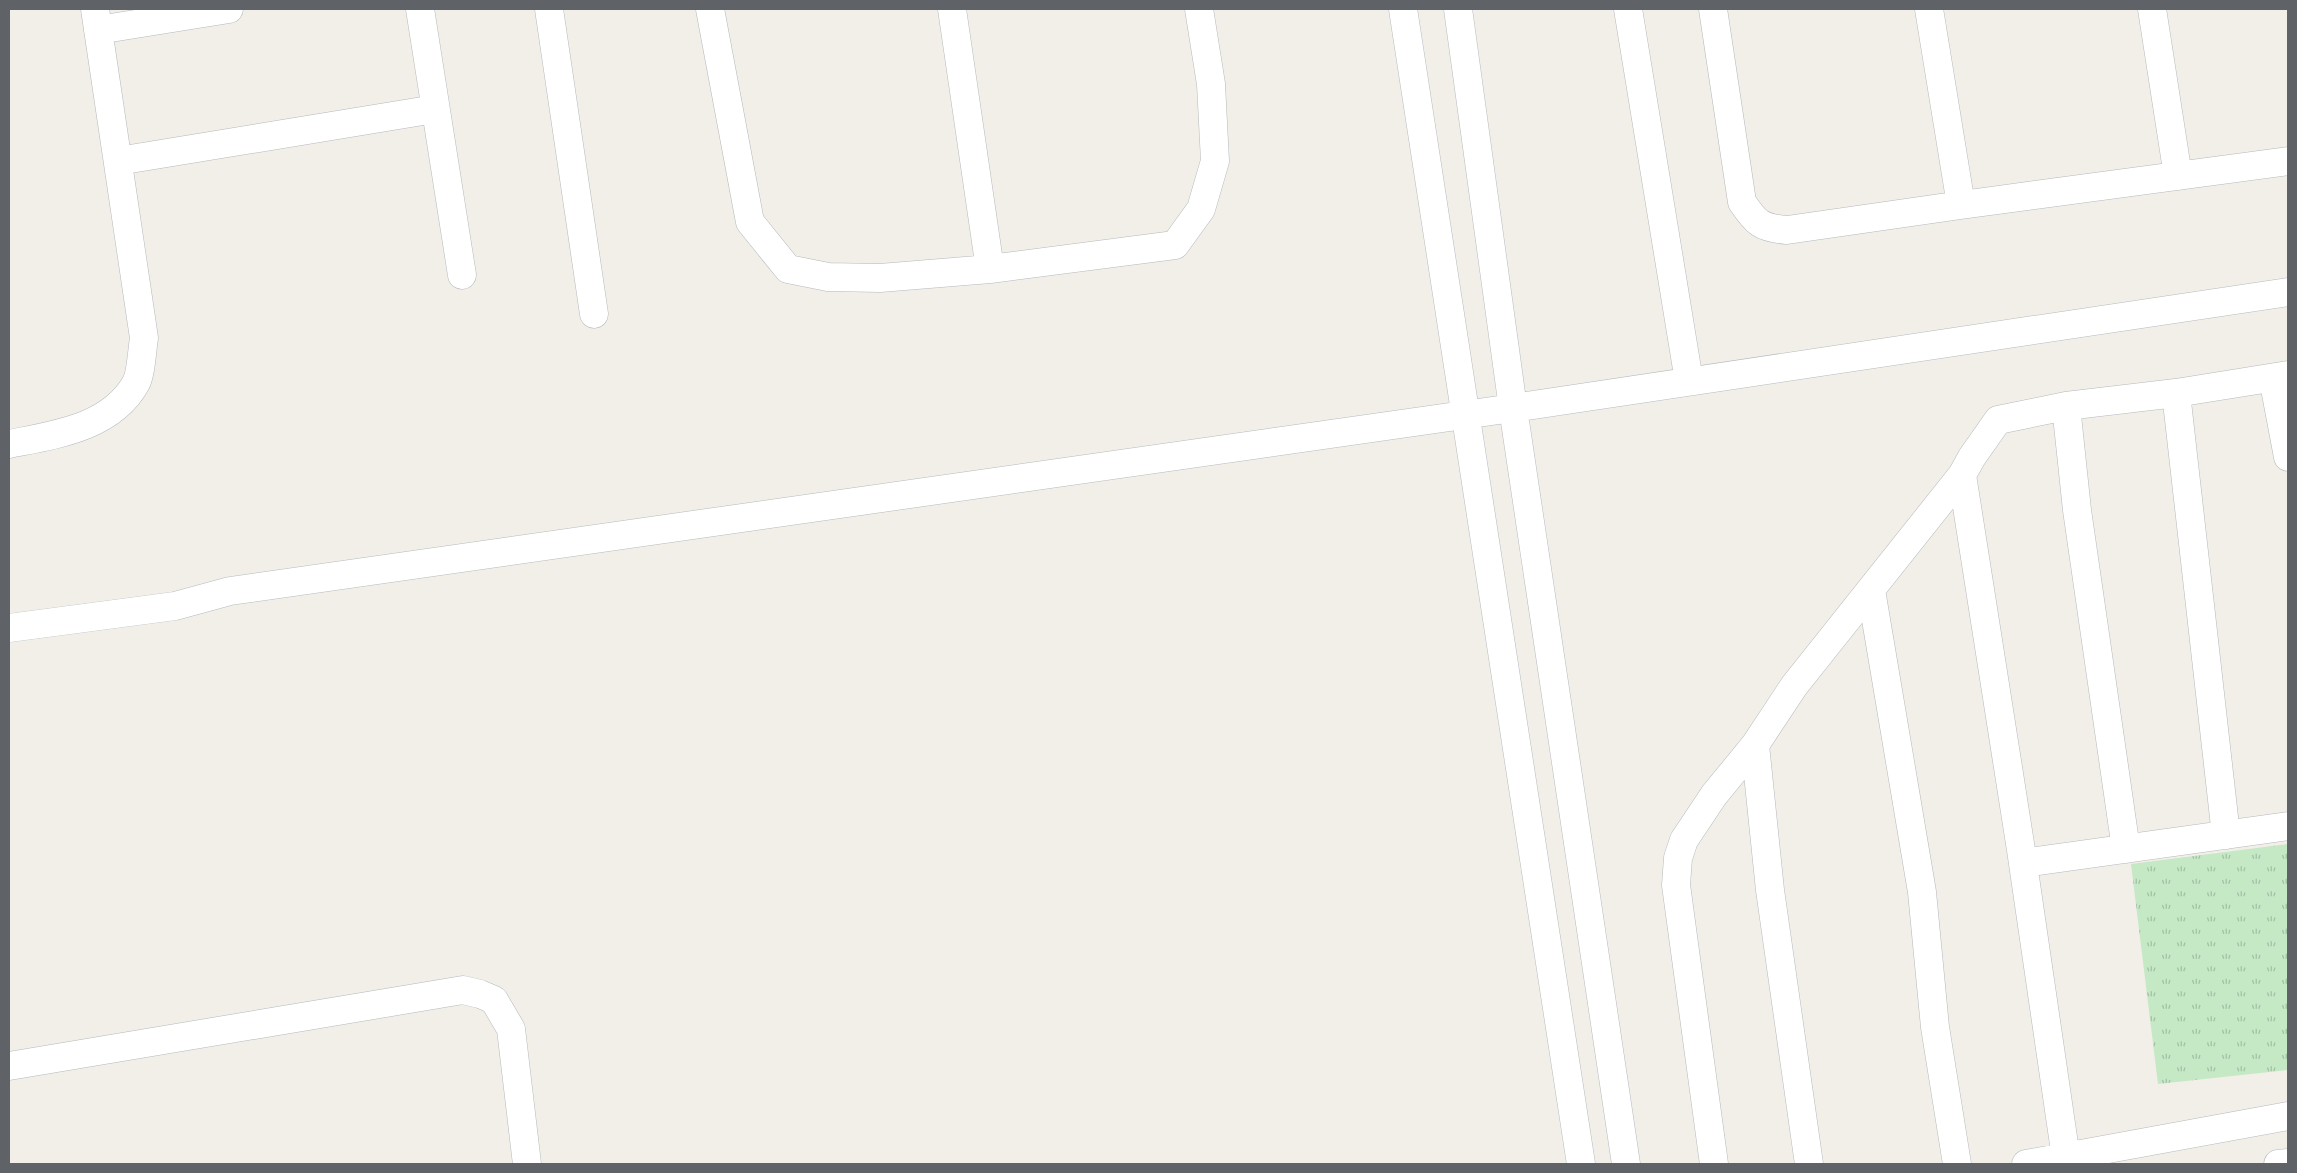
<svg xmlns="http://www.w3.org/2000/svg" width="2297" height="1173" font-family="Karla,sans-serif">
  <style>
    .park { fill: url(#park-tufts) }
    .lines { fill: none; stroke-linecap: round; stroke-linejoin: round }
    .street-casing { stroke: #b5b8bc; stroke-width: 29 }
    .secondary-casing { stroke: #b6babf; stroke-width: 29 }
    .street { stroke: #fff; stroke-width: 28 }
    .secondary { stroke: #fff; stroke-width: 28 }
  </style>
  <defs>
    <pattern id="park-tufts" width="24" height="20" patternUnits="userSpaceOnUse" patternTransform="scale(1.25)"><rect width="24" height="20" fill="#c5e8c5"/><path d="M3 7l-1-3M5 7V3M7 7l1-3M15 17l-1-3M17 17v-4M19 17l1-3" fill="none" stroke="#a3c0a4"/></pattern>
  </defs>
  <rect width="100%" height="100%" fill="#f1efe8"/>
  <path class="park" d="M2288,844V1070L2158,1084L2131,864Z"/>
  <g class="lines">
    <g class="street-casing">
      <path id="street" d="M420,9L462,275
        M549,9L594,314
        M710,9L750,222L788,269L828,277L880,278L990,269L1175,245L1201,209L1215,161L1211,84L1199,9
        M952,9L990,269
        M1628,9L1689,381
        M1713,9L1742,202C1756,223 1761,228 1787,230L1961,205
        M1929,9L1961,205L2288,161
        M2152,9L2178,176
        M98,30L229,9
        M118,161L435,109
        M2273,378L2288,457
        M2176,393L2226,835
        M2066,406L2077,510L2126,849
        M9,444C54,435 111,428 136,383C141,374 142,350 144,338L95,9
        M1871,590L1922,892L1935,1027L1957,1164
        M1755,745L1770,890L1809,1164
        M2023,863L2288,826
        M9,1066L463,990L480,994L494,1000L511,1029L527,1164
        M2066,1158L2021,850L1962,475L1972,457L1998,420L2066,406L2176,393L2288,375
        M1714,1164L1676,885L1678,858L1684,840L1714,795L1755,745L1794,686L1962,475
        M2026,1164L2288,1116
        M2278,1164L2288,1163"/>
    </g>
    <g class="secondary-casing">
      <path id="secondary" d="M1403,9L1581,1164
        M1458,9L1513,408L1626,1164
        M9,628L175,606L230,591L1513,408L2288,292"/>
    </g>
    <use href="#street" class="street"/>
    <use href="#secondary" class="secondary"/>
  </g>
  <rect width="2297" height="1173" fill="none" stroke="#5f6368" stroke-width="20"/>
</svg>
